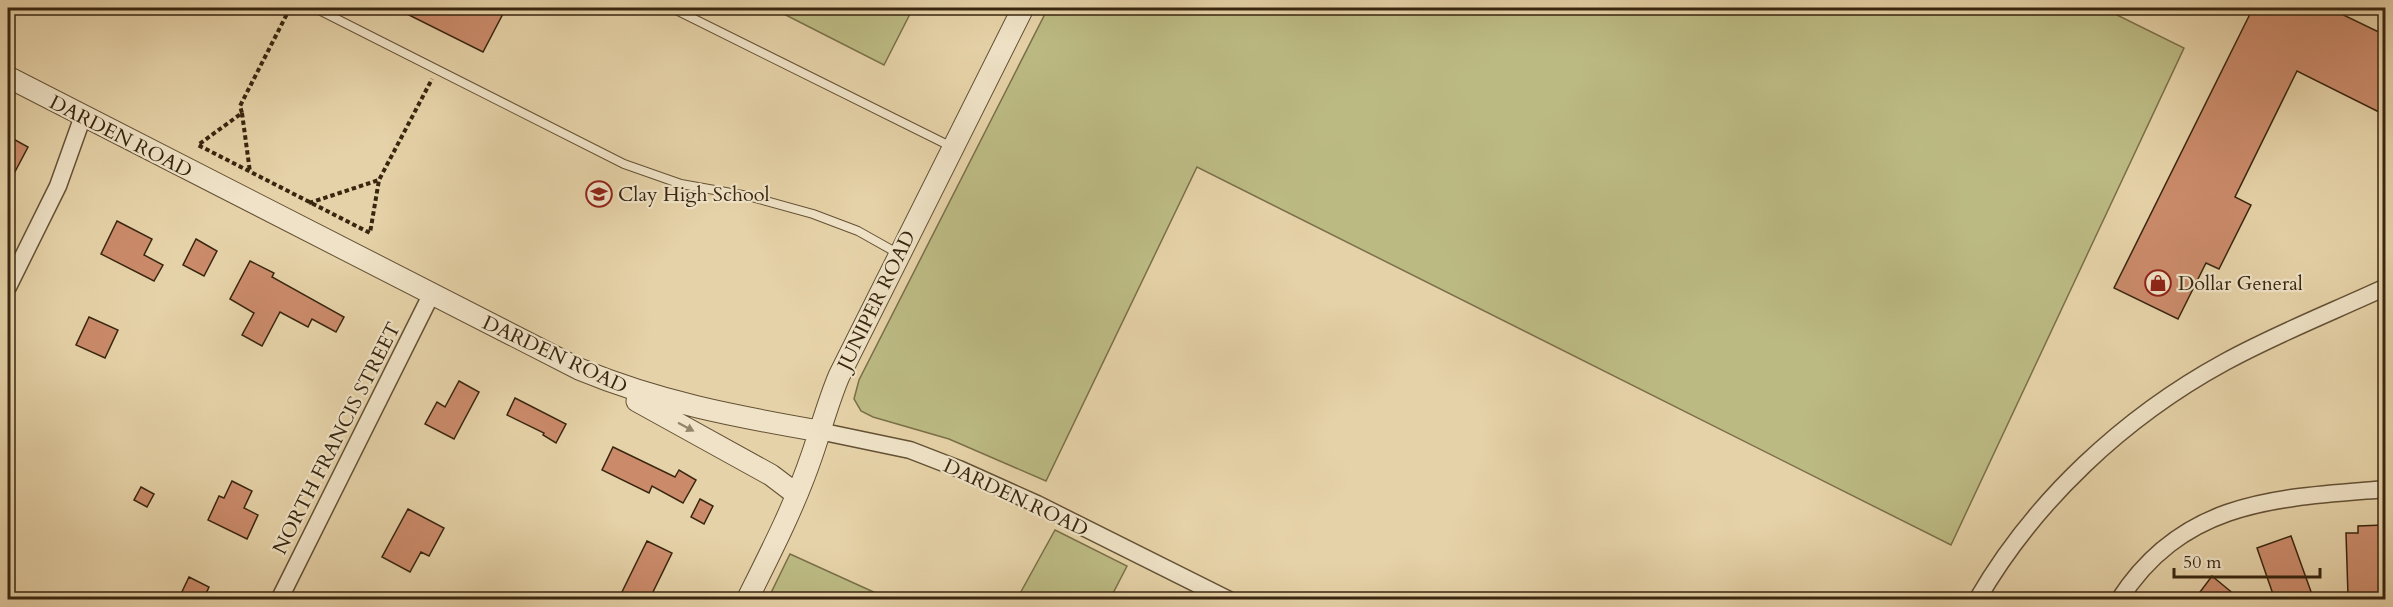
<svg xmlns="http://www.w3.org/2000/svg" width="2393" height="607" font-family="Cardo,serif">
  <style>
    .green { fill: #bcba83; stroke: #7a7049; stroke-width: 1.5 }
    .building { fill: #cb8b6b; stroke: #38260f; stroke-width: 1.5 }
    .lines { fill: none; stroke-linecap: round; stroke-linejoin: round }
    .service-casing { stroke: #645135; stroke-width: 10 }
    .minor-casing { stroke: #645135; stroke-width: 19 }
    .tertiary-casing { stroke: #645135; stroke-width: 23 }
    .path { stroke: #38260f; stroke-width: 4; stroke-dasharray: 4.5 3; stroke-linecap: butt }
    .service { stroke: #efe2c6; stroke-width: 8 }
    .minor { stroke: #efe2c6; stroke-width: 16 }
    .tertiary { stroke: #efe2c6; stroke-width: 21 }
    .oneway { fill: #94846a }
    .labels { text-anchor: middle; stroke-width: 4.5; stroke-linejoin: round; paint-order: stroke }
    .street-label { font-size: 20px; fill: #38260f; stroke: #efe2c6 }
    .poi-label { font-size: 20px; fill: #38260f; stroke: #efe2c6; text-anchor: start }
  </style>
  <rect width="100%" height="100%" fill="#e6d2a8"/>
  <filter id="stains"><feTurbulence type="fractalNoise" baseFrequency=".00333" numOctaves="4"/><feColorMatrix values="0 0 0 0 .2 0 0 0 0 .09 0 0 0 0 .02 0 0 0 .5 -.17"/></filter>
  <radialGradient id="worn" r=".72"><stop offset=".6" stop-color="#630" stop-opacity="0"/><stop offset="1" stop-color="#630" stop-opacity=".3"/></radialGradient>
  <path class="green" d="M772,8H913L884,65Z
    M1048,8H2103L2184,48L1951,545L1197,167L1046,481L949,439L873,417L861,411L854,399L859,380Z
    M1055,530L1127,566L1110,599H1017Z
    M790,554L889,599H768Z"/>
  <path class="building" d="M395,8H506L483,52Z
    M2253,8H2329L2385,35V115L2297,71L2235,197L2251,205L2219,269L2206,263L2178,319L2114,288Z
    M8,136L28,147L8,185Z
    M117,221L152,239L144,255L163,265L154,281L101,254Z
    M196,239L217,251L204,276L183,265Z
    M250,261L274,273L272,277L344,317L336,332L312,319L308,327L280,312L262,346L242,335L254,313L230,299Z
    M89,317L118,330L105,358L76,345Z
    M459,381L479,392L454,439L425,424L437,402L445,407Z
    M515,398L566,424L556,443L543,435L544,433L507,415Z
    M613,447L675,477L679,470L696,480L683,503L652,486L649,493L602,470Z
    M232,481L252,491L244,508L258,515L247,539L208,520L219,496L224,498Z
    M141,487L154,494L147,507L134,500Z
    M700,499L713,506L704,524L691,517Z
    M408,509L444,528L429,556L421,552L410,572L382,557Z
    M2383,525L2385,595L2348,596L2346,533H2358V526Z
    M2291,536L2314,600H2275L2257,548Z
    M647,541L672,553L649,600H618Z
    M2212,576L2241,600H2194Z
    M189,577L209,587L203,600H178Z"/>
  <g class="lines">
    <g class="service-casing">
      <path id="service" d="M315,8L624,164L681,184L748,196L813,214L858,231L899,254
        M672,8L952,147"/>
    </g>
    <g class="minor-casing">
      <path id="minor" d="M8,287L58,186L83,116
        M819,431L910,450L959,469L1037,504L1229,600
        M279,600L431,295
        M1977,600C2034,501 2124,417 2225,362C2276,334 2332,312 2386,287
        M2119,600C2184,499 2278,498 2386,489"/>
    </g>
    <g class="tertiary-casing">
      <path id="tertiary" d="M8,77L579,369C659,402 733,416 819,431
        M637,401L771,475L796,494
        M747,600C771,552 795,505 812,455C821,429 828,402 839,376L1023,8"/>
    </g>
    <path class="path" d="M290,8L240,106L242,113L198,145L370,233L379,180L432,79
      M242,113L250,172
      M309,203L379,180"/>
    <use href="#service" class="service"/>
    <use href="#minor" class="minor"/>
    <use href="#tertiary" class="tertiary"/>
  </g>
  <defs><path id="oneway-solid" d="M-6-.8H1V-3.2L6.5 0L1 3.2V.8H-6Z" transform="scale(1.5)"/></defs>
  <use class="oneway" href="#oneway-solid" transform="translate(686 427) rotate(28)"/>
  <defs>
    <g id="school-ring" transform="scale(1.35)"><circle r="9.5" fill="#efe2c6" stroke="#8f2418" stroke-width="1.5"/><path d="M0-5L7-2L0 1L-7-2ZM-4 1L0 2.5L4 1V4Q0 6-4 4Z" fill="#8f2418"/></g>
    <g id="shop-ring" transform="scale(1.35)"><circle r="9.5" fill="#efe2c6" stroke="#8f2418" stroke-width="1.5"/><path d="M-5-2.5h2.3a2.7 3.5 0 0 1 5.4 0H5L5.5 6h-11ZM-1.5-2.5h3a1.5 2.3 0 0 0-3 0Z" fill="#8f2418"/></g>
  </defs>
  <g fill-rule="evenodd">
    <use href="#school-ring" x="599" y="194"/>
    <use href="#shop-ring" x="2158" y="283"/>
  </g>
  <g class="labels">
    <g class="street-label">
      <text transform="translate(121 136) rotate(27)" y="7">DARDEN ROAD</text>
      <text transform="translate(876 300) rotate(-64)" y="7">JUNIPER ROAD</text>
      <text transform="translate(555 354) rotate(25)" y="7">DARDEN ROAD</text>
      <text transform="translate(336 438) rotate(-63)" y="7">NORTH FRANCIS STREET</text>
      <text transform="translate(1016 497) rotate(25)" y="7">DARDEN ROAD</text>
    </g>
    <g class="poi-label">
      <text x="618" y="201">Clay High School</text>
      <text x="2178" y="290">Dollar General</text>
    </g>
  </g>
  <rect width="2393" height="607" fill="none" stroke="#e6d2a8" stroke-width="30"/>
  <rect x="9" y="9" width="2375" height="589" fill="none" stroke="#38260f" stroke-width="3"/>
  <rect x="15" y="15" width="2363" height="577" fill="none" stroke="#38260f" stroke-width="1.5"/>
  <path d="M2174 568v9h146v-9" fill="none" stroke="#38260f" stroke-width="3"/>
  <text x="2183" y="568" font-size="18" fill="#38260f" stroke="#efe2c6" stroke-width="4.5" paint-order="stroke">50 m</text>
  <rect width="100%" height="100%" filter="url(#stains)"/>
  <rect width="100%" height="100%" fill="url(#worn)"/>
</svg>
